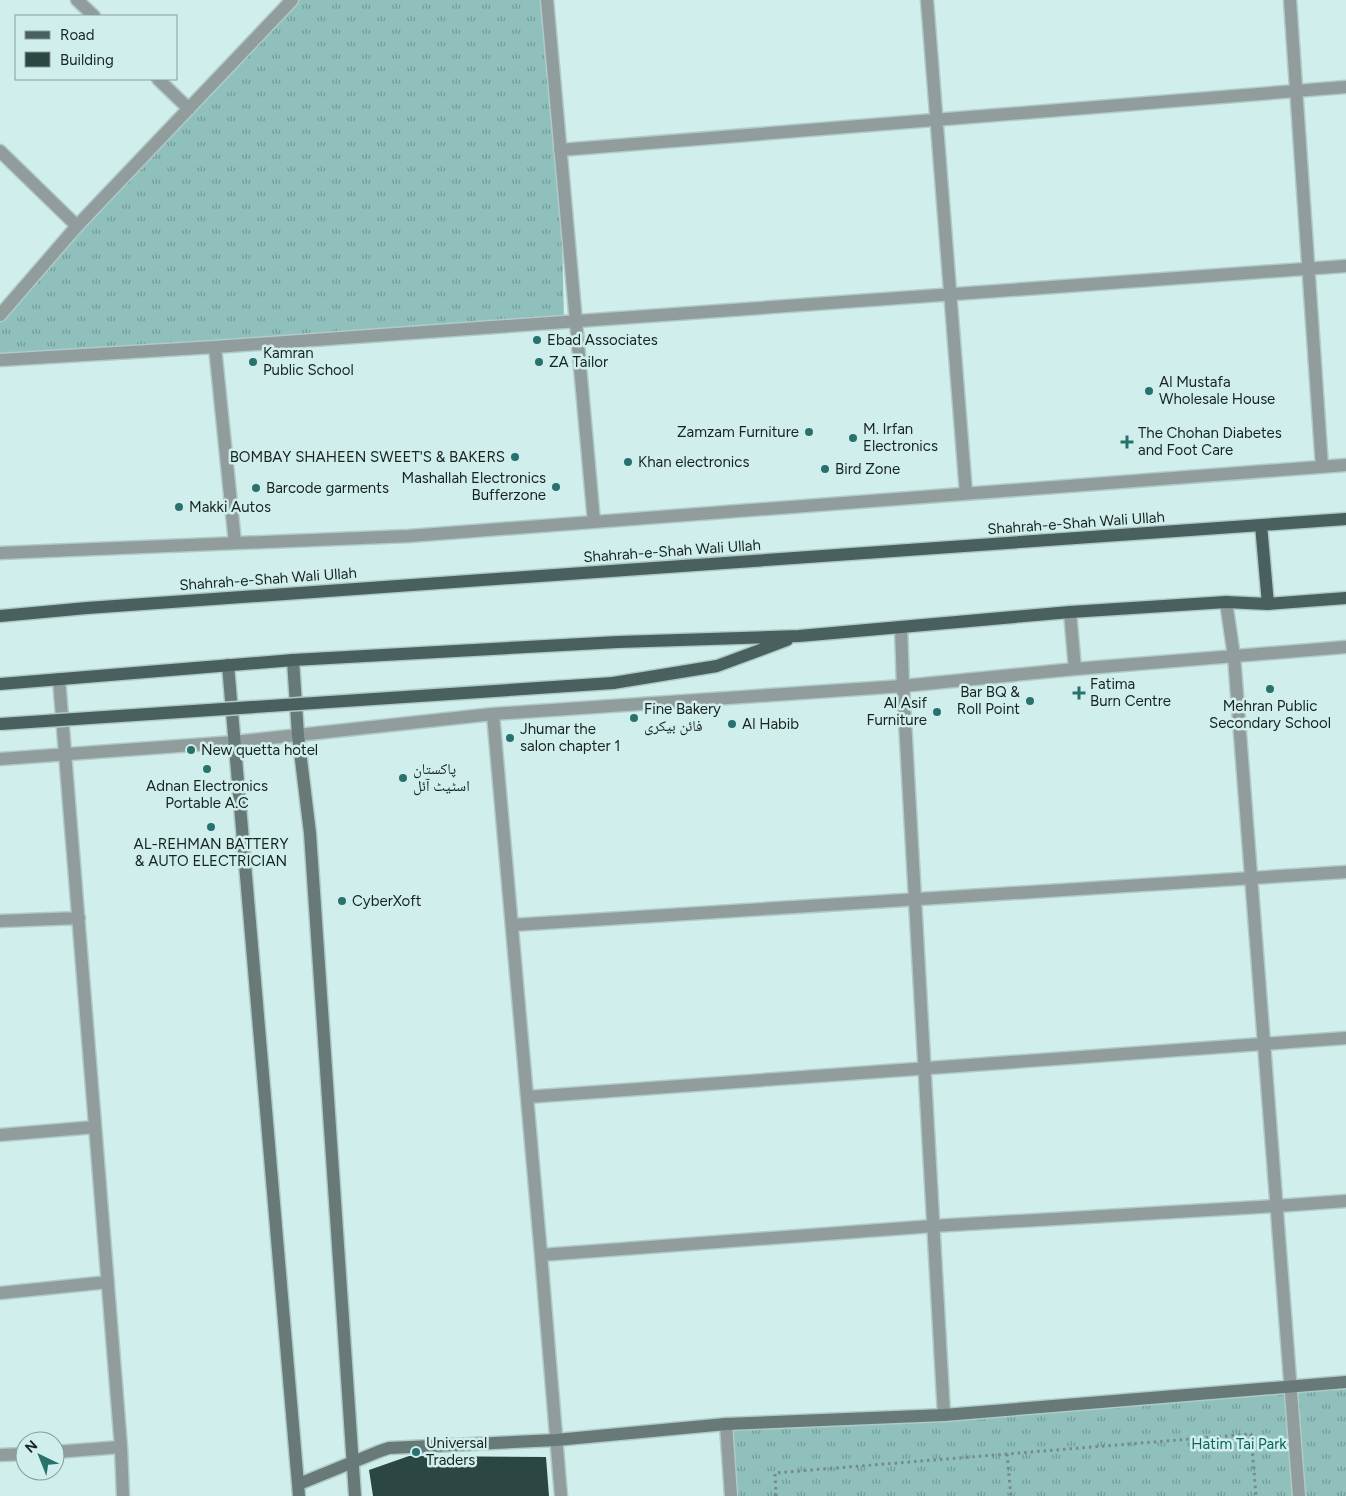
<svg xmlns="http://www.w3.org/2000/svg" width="1346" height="1496" font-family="Figtree,'Noto Naskh Arabic',sans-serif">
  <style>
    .grass { fill: url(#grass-tufts) }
    .building { fill: #2b4643 }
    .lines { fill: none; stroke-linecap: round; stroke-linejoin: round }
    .street-casing { stroke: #afcac8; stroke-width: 15 }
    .secondary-casing { stroke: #afcac8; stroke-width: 15 }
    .primary-casing { stroke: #afcac8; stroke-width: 15 }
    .path { stroke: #768b89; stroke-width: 3; stroke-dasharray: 2.5 4; stroke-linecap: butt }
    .street { stroke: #919d9c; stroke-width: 12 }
    .secondary { stroke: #677a78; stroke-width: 12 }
    .primary { stroke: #49605e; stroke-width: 12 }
    .primary-bridge-casing { stroke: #afcac8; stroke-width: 15; stroke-linecap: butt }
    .primary-bridge { stroke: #49605e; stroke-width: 12 }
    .poi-dot { fill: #28716c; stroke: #d0efec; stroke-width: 2 }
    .labels { text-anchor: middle; stroke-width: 5; stroke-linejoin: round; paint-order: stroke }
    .poi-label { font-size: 15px; fill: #182322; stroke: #d0efec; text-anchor: start }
    .street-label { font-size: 15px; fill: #182322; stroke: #d0efec }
    .park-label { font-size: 15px; fill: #0c635e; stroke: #d0efec }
  </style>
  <defs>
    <pattern id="grass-tufts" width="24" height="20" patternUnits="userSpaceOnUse" patternTransform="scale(1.25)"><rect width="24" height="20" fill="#8fc0bb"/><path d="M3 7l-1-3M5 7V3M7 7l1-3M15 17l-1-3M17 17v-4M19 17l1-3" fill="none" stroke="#749c98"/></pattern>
  </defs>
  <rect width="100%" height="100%" fill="#d0efec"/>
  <path class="grass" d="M292,0H547L560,150L564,322L0,360V315Z
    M1346,1382V1496H733L728,1431Z"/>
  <path class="building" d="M409,1456L546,1457L549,1496H373L369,1470Z"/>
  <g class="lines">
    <g class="street-casing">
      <path id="street" d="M77,0L94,16
        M547,0L594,522
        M927,0L966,493
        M1290,0L1322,467
        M158,79L189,109
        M560,150L1346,87
        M0,151L77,226
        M0,315L77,226L292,0
        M215,347L235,543
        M0,360L215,347L1346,266
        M0,553L409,536L1346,465
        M1226,602L1234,656L1299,1496
        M1070,612L1075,669
        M901,627L903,686L944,1415
        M59,679L121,1447L123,1496
        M493,714L541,1255L561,1496
        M0,759L234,742L493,714L903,686L1075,669L1346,647
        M0,921L79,918
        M512,925L1346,872
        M527,1097L1346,1038
        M0,1135L95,1127
        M541,1255L933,1226L1277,1206L1346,1201
        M0,1293L108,1282
        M726,1424L731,1496
        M55,1452L121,1447
        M0,1455L25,1454"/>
    </g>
    <g class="secondary-casing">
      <path id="secondary" d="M293,660L298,735L310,833L355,1496
        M228,665L299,1496
        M299,1484L380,1451L389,1448L556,1440L726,1424L944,1415L1346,1382"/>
    </g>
    <g class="primary-casing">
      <path id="primary" d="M1261,525L1268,604
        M0,616L87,608L1346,519
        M613,683L717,666L787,640
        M0,684L293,660L618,642L799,636L1070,612L1226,602L1268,604L1346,598"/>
    </g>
    <path class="path" d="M1007,1454L1011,1496
      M776,1496L775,1473L1251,1434L1256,1496"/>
    <use href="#street" class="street"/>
    <use href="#secondary" class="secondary"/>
    <use href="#primary" class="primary"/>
    <g class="primary-bridge-casing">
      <path id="primary-bridge" d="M0,724L613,683"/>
    </g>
    <use href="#primary-bridge" class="primary-bridge"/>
  </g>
  <g class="poi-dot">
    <circle cx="537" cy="340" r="5"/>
    <circle cx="253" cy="362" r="5"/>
    <circle cx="539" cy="362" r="5"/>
    <circle cx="1149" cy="391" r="5"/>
    <circle cx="809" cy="432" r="5"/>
    <circle cx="853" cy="438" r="5"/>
    <path d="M1124.5 434.5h5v5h5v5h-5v5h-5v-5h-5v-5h5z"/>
    <circle cx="515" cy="457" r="5"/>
    <circle cx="628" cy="462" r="5"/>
    <circle cx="825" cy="469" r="5"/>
    <circle cx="556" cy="487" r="5"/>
    <circle cx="256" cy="488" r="5"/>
    <circle cx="179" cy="507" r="5"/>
    <circle cx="1270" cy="689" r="5"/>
    <path d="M1076.5 685.5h5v5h5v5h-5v5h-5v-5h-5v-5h5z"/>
    <circle cx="1030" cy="701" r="5"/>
    <circle cx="937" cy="712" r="5"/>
    <circle cx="634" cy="718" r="5"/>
    <circle cx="732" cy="724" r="5"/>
    <circle cx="510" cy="738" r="5"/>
    <circle cx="191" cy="750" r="5"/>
    <circle cx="207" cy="769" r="5"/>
    <circle cx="403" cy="778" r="5"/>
    <circle cx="211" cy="827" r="5"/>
    <circle cx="342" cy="901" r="5"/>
    <circle cx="416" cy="1452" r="5"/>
  </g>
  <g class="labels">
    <g class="poi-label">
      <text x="547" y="345">Ebad Associates</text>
      <text x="263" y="358">Kamran<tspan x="263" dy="17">Public School</tspan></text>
      <text x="549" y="367">ZA Tailor</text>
      <text x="1159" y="387">Al Mustafa<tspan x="1159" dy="17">Wholesale House</tspan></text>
      <text x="863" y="434">M. Irfan<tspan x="863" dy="17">Electronics</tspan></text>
      <text x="799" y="437" text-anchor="end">Zamzam Furniture</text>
      <text x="1138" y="438">The Chohan Diabetes<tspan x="1138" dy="17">and Foot Care</tspan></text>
      <text x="505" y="462" text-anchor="end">BOMBAY SHAHEEN SWEET'S &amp; BAKERS</text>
      <text x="638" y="467">Khan electronics</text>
      <text x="835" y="474">Bird Zone</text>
      <text x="546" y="483" text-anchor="end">Mashallah Electronics<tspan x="546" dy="17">Bufferzone</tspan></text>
      <text x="266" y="493">Barcode garments</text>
      <text x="189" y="512">Makki Autos</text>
      <text x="1090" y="689">Fatima<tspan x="1090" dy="17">Burn Centre</tspan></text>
      <text x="1020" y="697" text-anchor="end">Bar BQ &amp;<tspan x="1020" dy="17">Roll Point</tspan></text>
      <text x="927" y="708" text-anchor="end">Al Asif<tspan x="927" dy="17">Furniture</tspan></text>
      <text x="1270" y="711" text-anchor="middle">Mehran Public<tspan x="1270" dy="17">Secondary School</tspan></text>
      <text x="644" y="714">Fine Bakery<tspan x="644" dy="17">فائن بیکری</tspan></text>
      <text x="742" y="729">Al Habib</text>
      <text x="520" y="734">Jhumar the<tspan x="520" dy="17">salon chapter 1</tspan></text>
      <text x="201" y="755">New quetta hotel</text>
      <text x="413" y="774">پاکستان<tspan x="413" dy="17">اسٹیٹ آئل</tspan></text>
      <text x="207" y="791" text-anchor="middle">Adnan Electronics<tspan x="207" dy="17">Portable A.C</tspan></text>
      <text x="211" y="849" text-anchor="middle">AL-REHMAN BATTERY<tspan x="211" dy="17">&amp; AUTO ELECTRICIAN</tspan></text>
      <text x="352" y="906">CyberXoft</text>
      <text x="426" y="1448">Universal<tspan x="426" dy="17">Traders</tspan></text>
    </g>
    <g class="street-label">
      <text transform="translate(1076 523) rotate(-4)" y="5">Shahrah-e-Shah Wali Ullah</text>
      <text transform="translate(672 551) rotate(-4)" y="5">Shahrah-e-Shah Wali Ullah</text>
      <text transform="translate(268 579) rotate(-4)" y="5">Shahrah-e-Shah Wali Ullah</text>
    </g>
    <g class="park-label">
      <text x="1239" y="1449">Hatim Tai Park</text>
    </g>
  </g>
  <rect x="15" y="15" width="162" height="65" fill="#d0efec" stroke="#869d9b"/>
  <rect x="25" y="31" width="25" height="8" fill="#49605e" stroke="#869d9b"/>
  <text x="60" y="40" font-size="15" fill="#182322">Road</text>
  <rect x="25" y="52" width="25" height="15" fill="#2b4643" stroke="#869d9b"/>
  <text x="60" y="65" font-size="15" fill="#182322">Building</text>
  <g transform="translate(40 1456) rotate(317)"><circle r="24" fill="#d0efec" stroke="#869d9b"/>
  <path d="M0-4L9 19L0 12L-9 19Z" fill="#28716c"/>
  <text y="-8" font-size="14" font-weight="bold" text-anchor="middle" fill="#182322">N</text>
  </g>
</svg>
